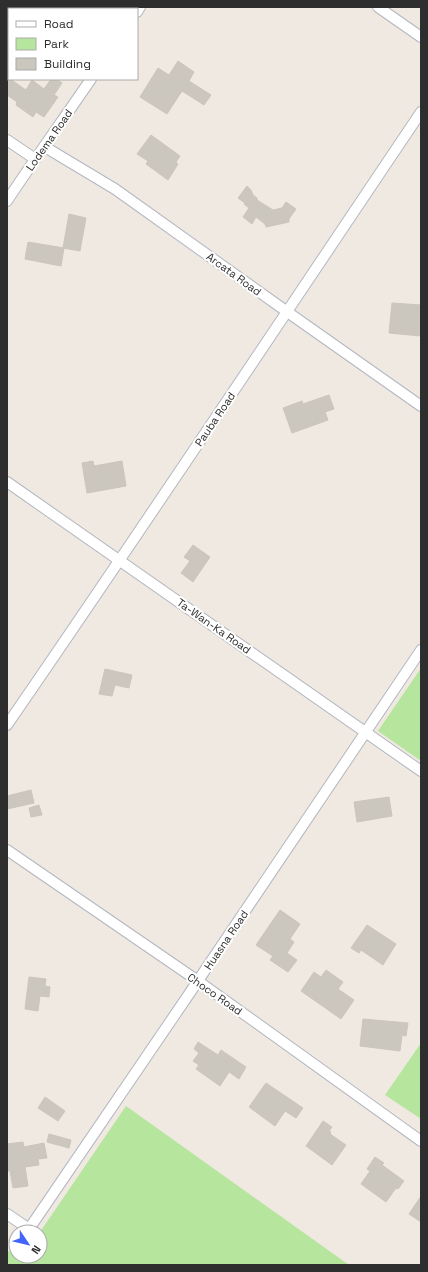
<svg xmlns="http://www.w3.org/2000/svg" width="428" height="1272" font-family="'Space Grotesk',sans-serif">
	<rect width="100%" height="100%" fill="#efe9e1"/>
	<!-- green -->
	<path fill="#b6e59e" d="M421,668v93l-43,-30z
		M421,1043v76l-36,-24z
		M126,1106l223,159h-342v-13l9,-4v8h24v-24z"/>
	<!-- building -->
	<path fill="#cbc7bf" stroke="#cbc5ba" d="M178,61l16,11 -5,9 22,14 -7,10 -22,-14 -15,23 -27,-17 18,-29 11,7z
		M7,77l19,13 6,-10 12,9 7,-10h5l6,4 -8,12 4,2 -14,20 -8,-5 -3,5 -17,-12 1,-3 -10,-7z
		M151,135l29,21 -4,6 2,2 -10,16 -22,-16 2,-3 -11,-7z
		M247,186l4,4 2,5 4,3v2l16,10 9,-2 4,-6 10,7 -7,10v3l-23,5 -1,-3 -9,-7 -4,7 -9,-7 6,-9 -5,-4 1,-1 -7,-5z
		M69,214l17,4 -6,33 -17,-3z
		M28,242l36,6 -3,18 -36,-7z
		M392,303l29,2v31l-32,-3z
		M329,395l5,14 -9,3 3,8 -36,13 -9,-25 19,-7 1,3z
		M93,461l1,5 28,-5 4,25 -39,7 -5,-30z
		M193,545l17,12 -17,25 -12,-9 9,-12 -6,-4z
		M105,669l27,6 -3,13 -14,-3 -3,11 -13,-2z
		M31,790l3,13 -27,6v-13z
		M389,797l3,19 -35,6 -3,-20z
		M39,805l3,10 -11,2 -2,-9z
		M280,910l20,14 -10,15 4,3 -7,11 10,7 -9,12 -18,-12 3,-4 -17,-11z
		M367,925l29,19 -13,21 -22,-15 -2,3 -8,-5z
		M326,970l17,12 -5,7 16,11 -13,19 -40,-28 13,-19 7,5z
		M29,977l17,2 -1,7 5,1 -1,10 -9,-1 -2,15 -13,-2z
		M363,1019l45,4 -2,13 -4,-1 -2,16 -40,-5z
		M198,1042l20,13 3,-5 25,17 -7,12 -10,-7 -9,14 -24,-17 3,-4 -6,-4 6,-8 -5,-4z
		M266,1083l37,25 -7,10 -11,-7 -10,15 -26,-19z
		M45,1097l20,14 -7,10 -20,-13z
		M323,1121l9,6 -3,4 2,1 -1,2 16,11 -14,20 -26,-19z
		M49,1134l22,6 -2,8 -22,-6z
		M23,1142l1,5 20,-4 3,15 -9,1 1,6 -14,2 3,19 -15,2 -3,-17h-3v-27z
		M375,1157l9,6 -2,2 22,16 -6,8 -2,-1 -10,14 -25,-18 9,-13 -3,-2z
		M421,1196v26l-12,-8z"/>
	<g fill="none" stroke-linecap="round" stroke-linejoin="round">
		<!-- minor casing -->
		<g stroke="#b4b7c1" stroke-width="12">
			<path id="minor" d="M378,7l43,30
				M137,12l3,-5
				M7,140l28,19
				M45,147l70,42 171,122 135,95
				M7,201c27,-41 56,-81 84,-122
				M7,482l414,289
				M7,725c140,-203 276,-408 414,-613
				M7,850l191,131 223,160
				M7,1214l22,15 158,-232 234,-347"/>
		</g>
		<!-- minor -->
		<use href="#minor" stroke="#fff" stroke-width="10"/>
	</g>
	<g text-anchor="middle" stroke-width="4" stroke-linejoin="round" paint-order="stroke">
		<!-- street labels -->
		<g font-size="11" fill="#2e2e2e" stroke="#fff">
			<text transform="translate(49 140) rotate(-55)" y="4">Lodema Road</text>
			<text transform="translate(234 274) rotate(36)" y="4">Arcata Road</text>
			<text transform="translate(215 419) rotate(-56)" y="4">Pauba Road</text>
			<text transform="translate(214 626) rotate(35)" y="4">Ta-Wan-Ka Road</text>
			<text transform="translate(226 940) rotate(-56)" y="4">Huasna Road</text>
			<text transform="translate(215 994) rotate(35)" y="4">Choco Road</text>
		</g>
	</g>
	<!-- border -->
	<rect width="428" height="1272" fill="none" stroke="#2e2e2e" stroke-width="16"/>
	<!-- legend -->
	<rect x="8" y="8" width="130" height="72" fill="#ffffff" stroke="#ababab"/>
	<rect x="16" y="21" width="20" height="6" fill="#ffffff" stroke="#ababab"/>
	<text x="44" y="28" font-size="12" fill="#2e2e2e">Road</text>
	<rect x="16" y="38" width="20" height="12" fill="#b6e59e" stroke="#ababab"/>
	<text x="44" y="48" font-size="12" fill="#2e2e2e">Park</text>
	<rect x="16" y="58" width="20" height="12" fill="#cbc7bf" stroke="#ababab"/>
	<text x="44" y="68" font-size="12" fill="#2e2e2e">Building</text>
	<!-- north arrow -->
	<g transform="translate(28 1244) rotate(125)"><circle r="19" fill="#ffffff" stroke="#ababab"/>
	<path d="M0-3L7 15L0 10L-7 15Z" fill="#4264fb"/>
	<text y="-6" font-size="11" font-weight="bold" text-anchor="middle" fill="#2e2e2e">N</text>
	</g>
</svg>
